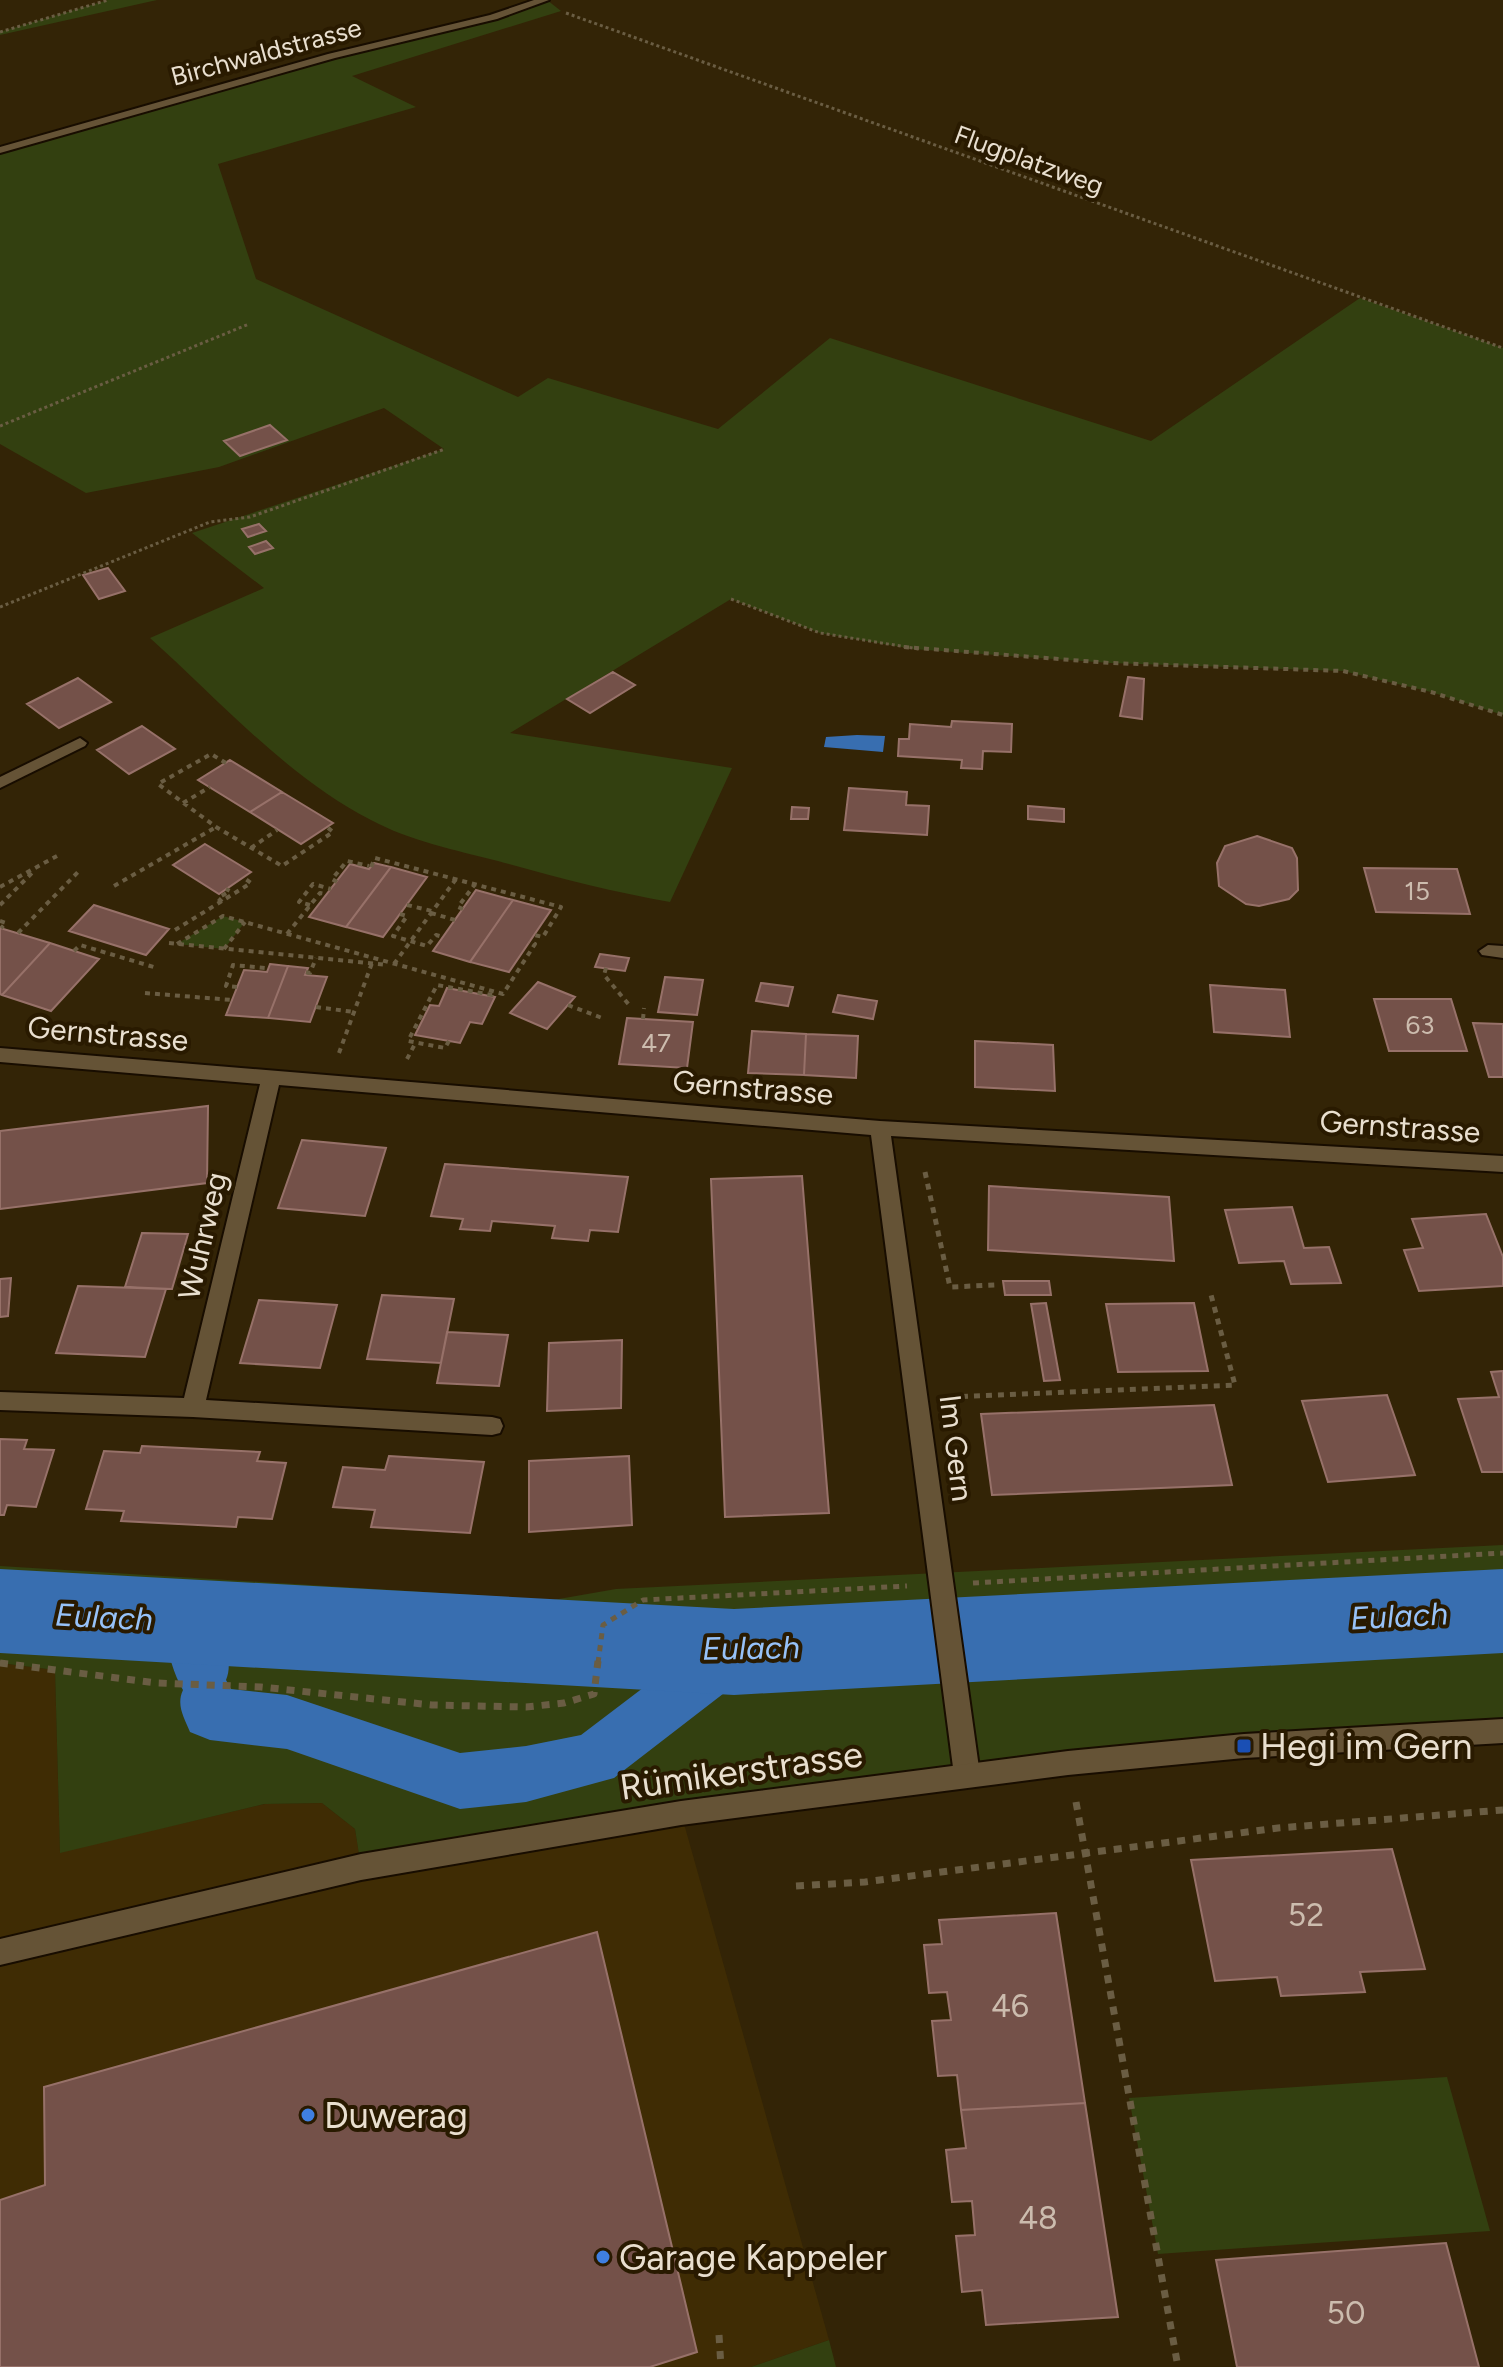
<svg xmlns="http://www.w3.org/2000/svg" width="1503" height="2367" font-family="Figtree,sans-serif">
	<rect width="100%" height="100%" fill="#332406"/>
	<!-- built -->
	<path fill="#3f2c04" d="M0,1663l55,7 5,182 205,-48 57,-1 33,26 6,37 320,-53 148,527 -78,27h-751z"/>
	<!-- green -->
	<path fill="#334010" d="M108,0h49l-157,35v-3z
		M547,0l14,11 -209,65 64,31 -198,57 38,115 262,118 30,-19 170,51 112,-91 321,103 209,-143 143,50v367l-72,-23 -88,-21 -233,-8 -197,-14 -93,-16 -89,-34 -221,134 222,35 -62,134c-58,-10 -115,-25 -172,-41 -43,-11 -88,-20 -127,-41 -84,-43 -152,-120 -221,-182l114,-50 -72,-55 252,-84 -60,-41 -165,59 -133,26 -86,-49v-294z
		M223,916l22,6 -21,27 -47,-5z
		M1503,1545v186l-260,15 -882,121 -6,-38 -33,-26 -58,1 -204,49 -5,-183 -55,-7v-97l553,34 63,-11z
		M1447,2077l43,154 -332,23 -29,-156z
		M829,2340l7,27h-85z"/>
	<!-- water -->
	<path fill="#386eb0" d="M857,735l28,1 -2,16 -59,-5 2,-10z"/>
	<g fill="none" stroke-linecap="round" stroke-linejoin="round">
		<!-- canal -->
		<path fill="#386eb0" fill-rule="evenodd" d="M192,1599l19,7c9,20 24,54 15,74l5,9 56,6 173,58 66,-7 55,-11 133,-101 20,-7 20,7 8,18 -8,18 -140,108 -88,24 -66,7 -173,-60 -77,-9 -20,-8c-6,-15 -14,-27 -7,-42 -14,-25 -22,-58 -10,-84z"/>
		<!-- river -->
		<path fill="#386eb0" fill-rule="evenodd" d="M0,1569l734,40 769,-40v84l-769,42 -734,-42z"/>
	</g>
	<!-- building -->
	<path fill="#745149" stroke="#977169" stroke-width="2" d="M270,425l17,15 -47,16 -16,-15z
		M259,524l7,7 -18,6 -6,-8z
		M266,541l7,7 -18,6 -6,-7z
		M108,568l17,23 -26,8 -16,-24z
		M613,672l22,13 -45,28 -23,-14z
		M1128,677l16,2 -2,40 -22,-3z
		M78,678l33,24 -52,26 -32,-24z
		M952,721l60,3 -1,28 -28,-1 -1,18 -21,-1 1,-8 -64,-4 1,-17h10l1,-15 41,3z
		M142,726l33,23 -46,25 -32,-24z
		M230,760l52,32 -32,20 -52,-32z
		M849,788l58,4 -1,13 23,1 -2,29 -83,-5z
		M282,792l51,31 -32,21 -51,-32z
		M1028,806l36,3v13l-36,-3z
		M792,807l17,1 -1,11h-17z
		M1257,836l35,12 5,10 1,32 -9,9 -30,7 -13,-2 -27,-18 -2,-23 8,-17z
		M205,844l46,28 -32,22 -46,-29z
		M374,863l17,4 -45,60 -37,-10 41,-53 19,5z
		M391,867l36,10 -44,60 -37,-10z
		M1364,868l93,1 13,45 -94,-2z
		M476,890l37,10 -43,62 -37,-11z
		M513,900l38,10 -42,62 -39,-10z
		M94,905l75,24 -23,26 -77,-24z
		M0,928l50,15 -48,52 -2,-1z
		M50,943l49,16 -48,52 -49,-16z
		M600,954l29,4 -4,13 -30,-4z
		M270,964l18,2 -20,52 -42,-3 18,-45 23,2z
		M288,966l20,2 -3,7 22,2 -17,45 -42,-4z
		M665,977l38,3 -6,35 -39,-3z
		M538,982l37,15 -28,32 -37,-16z
		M761,983l32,4 -5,19 -32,-5z
		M1210,985l75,5 5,47 -76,-5z
		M447,988l48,9 -13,27 -12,-2 -10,21 -45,-8 15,-30 9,1z
		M838,995l39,6 -4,18 -40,-7z
		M1374,999h77l16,52h-78z
		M627,1018l66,4 -6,46 -68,-4z
		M1473,1023l30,1v53h-14z
		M752,1031l54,3 -2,41 -56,-2z
		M806,1034l52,2 -2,42 -52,-3z
		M975,1041l78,4 2,46 -80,-4z
		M208,1106l-1,77 -207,26v-78z
		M302,1140l84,8 -21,68 -87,-8z
		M445,1164l183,13 -10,55 -28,-2 -2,11 -36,-3 3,-12 -63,-5 -2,10 -30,-2 3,-10 -32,-3z
		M802,1176l27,337 -104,4 -14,-338z
		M989,1186l180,11 5,64 -186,-11z
		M1292,1207l12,41 25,-1 12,36 -50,1 -7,-23 -45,2 -14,-53z
		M1486,1214l17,43v29l-84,5 -15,-41 19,-2 -11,-29z
		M142,1233l46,1 -16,55 -47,-2z
		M11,1278l-3,38 -8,1v-38z
		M1003,1281h46l2,14h-46z
		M78,1286l88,3 -21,68 -89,-4z
		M382,1295l72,4 -13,64 -74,-4z
		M259,1300l78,5 -17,63 -80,-5z
		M1046,1303l14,77 -16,1 -13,-77z
		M1194,1303l14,68 -90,1 -12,-68z
		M447,1332l61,3 -9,51 -62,-3z
		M622,1340l-1,68 -74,3 2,-68z
		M1503,1371v101h-21l-24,-73 41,-2 -8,-25z
		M1387,1395l28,80 -87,7 -26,-81z
		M1214,1405l18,80 -240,10 -11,-81z
		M0,1439l27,1 -3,9 30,1 -18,57 -29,-2 -3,10h-4z
		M142,1446l118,6 -3,9 29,2 -14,56 -34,-2 -2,10 -115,-6 3,-10 -38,-2 18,-58 36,2z
		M389,1456l95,6 -14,71 -99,-6 4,-17 -42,-3 10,-40 42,3z
		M629,1456l3,69 -103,7v-71z
		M1392,1849l33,120 -65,3 5,20 -84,4 -4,-19 -62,4 -24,-121z
		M1056,1913l29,190 -124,7 -4,-35 -19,1 -6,-55 19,-1 -4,-28 -18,1 -5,-48 18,-1 -3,-24z
		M597,1932l100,420 -47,15h-650v-167l45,-15 -1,-98z
		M1085,2103l33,214 -132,8 -4,-35 -20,2 -6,-56 19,-1 -3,-34 -20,1 -6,-52 20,-2 -5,-38z
		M1446,2243l33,124h-242l-21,-107z"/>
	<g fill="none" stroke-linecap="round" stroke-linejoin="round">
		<!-- lane casing -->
		<g stroke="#180d00" stroke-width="4">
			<path id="lane" d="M80,738l7,5 -2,3 -85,42v-11z"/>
		</g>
		<!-- street casing -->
		<g stroke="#180d00" stroke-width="4">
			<path id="street" d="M534,0h15l-52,19 -162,39 -335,95v-6l328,-93 162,-39z
				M1488,945l15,1v12l-21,-3 -3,-4z
				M0,1048l880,73 623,35v16l-612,-36 89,639 -4,9 -9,3 -9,-3 -4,-9 -83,-640 -592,-50 -73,315 286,17 8,2 3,7 -3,7 -8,2 -299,-18 -193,-7v-18l184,6 76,-314 -260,-22z"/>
		</g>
		<!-- secondary casing -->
		<g stroke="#180d00" stroke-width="4">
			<path id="secondary" d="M1503,1719v24l-259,15 -176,17 -387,50 -320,55 -361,85v-26l361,-85 320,-53 387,-50 176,-17z"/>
		</g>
		<!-- path-far3 -->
		<path stroke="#6a5d43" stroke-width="3" stroke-dasharray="3 3" stroke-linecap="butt" d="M566,13l937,335
			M0,32l108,-32
			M0,426l249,-102
			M731,599l89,34 99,16
			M0,607l210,-85 40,-5 195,-68"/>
		<!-- path-far2 -->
		<path stroke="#6a5d43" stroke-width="4" stroke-dasharray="5 5" stroke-linecap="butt" d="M904,647l206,16 233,8 88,21 72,23
			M226,763l-15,-9 -53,30 58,43 66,39 51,-34 -6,-5
			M183,803l27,-16
			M251,848l26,-18
			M371,867l4,-9 186,49 -18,30 -9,-2
			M337,882l-5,-3 15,-18 22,5
			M114,886l102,-59
			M0,887l57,-31
			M222,902l-4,-4 12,-7 -4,-2
			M0,905l33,-33
			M310,905l-11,-3 14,-18 18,5
			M407,905l25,6
			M463,909l-5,-2 17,-23
			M431,913l24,7
			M400,914l7,2 -14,20 34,10 9,-11 7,2
			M0,921l6,2 -5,5
			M175,930l76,-47 -7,-5
			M18,933l63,-64
			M287,934l33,-41 6,1
			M169,943l218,22
			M177,944l46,-28 280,78 32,-50 -6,-2
			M224,949l21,-27
			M74,951l6,-6 77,23
			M394,964l62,-85
			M606,968l-2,7 26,31
			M306,972l4,1 6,-15
			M237,987l-11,-1 7,-21 32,3
			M145,993l87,7
			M568,1005l34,13
			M316,1007l38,5
			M643,1019l1,-11
			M449,1041l-4,7 -37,-7 29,-56 55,10 2,-4
			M339,1053l33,-90
			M407,1059l9,-17"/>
		<!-- path-far1 -->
		<path stroke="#6a5d43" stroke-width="5" stroke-dasharray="6 6" stroke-linecap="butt" d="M925,1172l25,115 46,-2
			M950,1397l285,-12 -25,-94
			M973,1583l530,-30
			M0,1663h4
			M598,1663l5,-38 40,-25 264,-14"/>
		<!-- path -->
		<path stroke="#6a5d43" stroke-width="7" stroke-dasharray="8 8" stroke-linecap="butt" d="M0,1663l157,20 104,4 171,18 94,2 38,-4 30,-9 4,-33
			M1076,1802l102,565
			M796,1886l69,-4 413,-54 225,-18
			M719,2335l2,32"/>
		<!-- lane -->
		<use href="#lane" fill="#655336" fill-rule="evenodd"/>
		<!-- street -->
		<use href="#street" fill="#655336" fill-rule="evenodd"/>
		<!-- secondary -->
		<use href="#secondary" fill="#655336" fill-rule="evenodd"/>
	</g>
	<!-- markers -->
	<rect fill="#1a4fb4" stroke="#291a00" stroke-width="3" x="1236" y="1738" width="16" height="16" rx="4"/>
	<g fill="#3f7fe0" stroke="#291a00" stroke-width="3">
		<circle cx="308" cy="2115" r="8"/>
		<circle cx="603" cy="2257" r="8"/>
	</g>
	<g text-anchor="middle" stroke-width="8" stroke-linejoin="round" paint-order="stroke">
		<!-- far-street labels -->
		<g font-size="26" fill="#e9dfcf" stroke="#291a00">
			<text transform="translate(266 52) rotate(-15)" y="9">Birchwaldstrasse</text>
			<text transform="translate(1029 160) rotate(20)" y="9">Flugplatzweg</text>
		</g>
		<!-- number labels -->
		<g font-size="26" fill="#ccbcae">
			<text x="1417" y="900">15</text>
			<text x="1420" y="1034">63</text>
			<text x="656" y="1052">47</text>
		</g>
		<!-- street labels -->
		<g font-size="30" fill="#e9dfcf" stroke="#291a00">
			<text transform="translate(108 1034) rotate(5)" y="10">Gernstrasse</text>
			<text transform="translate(753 1088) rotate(5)" y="10">Gernstrasse</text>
			<text transform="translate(1400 1127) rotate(4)" y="10">Gernstrasse</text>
			<text transform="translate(203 1236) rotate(-77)" y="10">Wuhrweg</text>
			<text transform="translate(956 1448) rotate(83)" y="10">Im Gern</text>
		</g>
		<!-- water labels -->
		<g font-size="32" font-style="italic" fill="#97c2f8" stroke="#291a00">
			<text transform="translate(1399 1616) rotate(-3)" y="11">Eulach</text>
			<text transform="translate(104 1617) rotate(3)" y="11">Eulach</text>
			<text transform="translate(751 1648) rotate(-1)" y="11">Eulach</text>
		</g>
		<!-- near-number labels -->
		<g font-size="32" fill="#ccbcae">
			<text x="1306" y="1926">52</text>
			<text x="1010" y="2017">46</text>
			<text x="1038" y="2229">48</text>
			<text x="1346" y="2324">50</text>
		</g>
		<!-- near-poi labels -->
		<g font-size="36" fill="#e9dfcf" stroke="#291a00" text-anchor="start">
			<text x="1260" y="1759">Hegi im Gern</text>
			<text x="324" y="2128">Duwerag</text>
			<text x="619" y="2270">Garage Kappeler</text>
		</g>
		<!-- near-street labels -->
		<g font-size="36" fill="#e9dfcf" stroke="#291a00">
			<text transform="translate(741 1770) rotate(-8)" y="13">Rümikerstrasse</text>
		</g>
	</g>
</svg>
